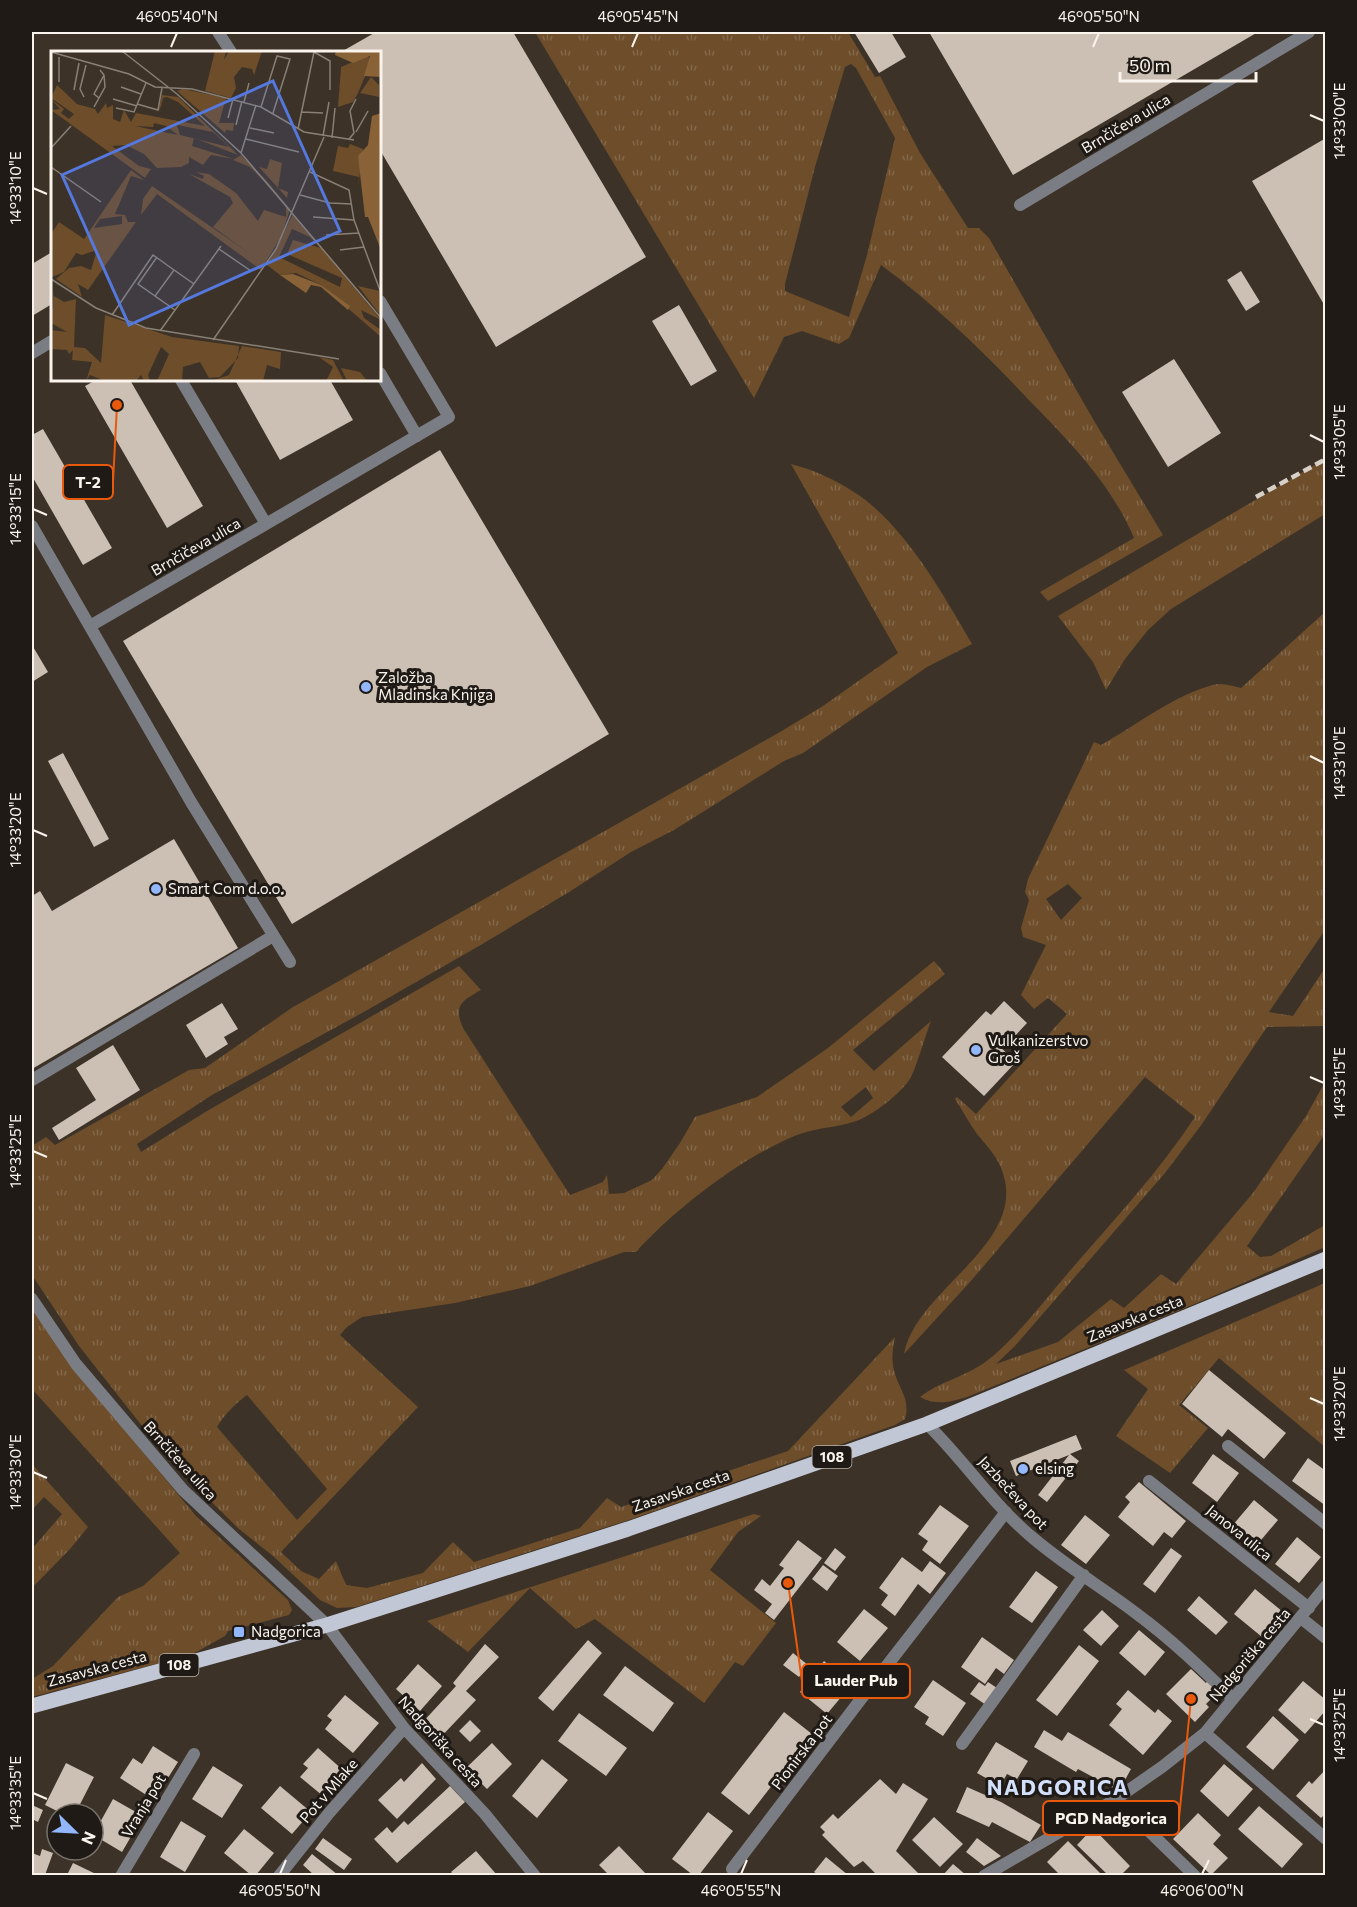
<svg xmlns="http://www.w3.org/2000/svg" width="1357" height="1907" font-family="Commissioner,sans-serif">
	<defs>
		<pattern id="grass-tufts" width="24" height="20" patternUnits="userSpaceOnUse" patternTransform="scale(1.5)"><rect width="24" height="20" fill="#6d4d2a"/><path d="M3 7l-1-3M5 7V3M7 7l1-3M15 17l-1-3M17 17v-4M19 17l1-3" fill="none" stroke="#836749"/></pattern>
	</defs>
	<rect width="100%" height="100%" fill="#3c3227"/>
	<!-- grass -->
	<path fill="url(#grass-tufts)" fill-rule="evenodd" d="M535,32h313l27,45 5,-1 40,77 48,75h11l10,10 104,181 70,116 -115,66 -8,-9 94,-54c-23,-55 -67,-99 -108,-141 -45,-48 -92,-93 -145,-132l-32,73 -10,6 -37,-13 -18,6 -30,61zM851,64l5,4 39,70 -28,117 -18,62 -64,-26v-7l30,-117 30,-100z
		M1325,459v55l-154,95 -23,21 -23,29 -19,31 -13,-28 -35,-46z
		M791,464c23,6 43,15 63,28 50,32 89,102 118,152l-45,23 -124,86 -19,8 -110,69 -43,22 -62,40 -90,54 -117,67 -150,82 -75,49 4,8 66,-41 252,-145 22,24c-19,11 -28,15 -18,38l107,167 33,-13 4,-7 2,19 15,-1 28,-13 10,-11 18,-26 15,-26 62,-20 71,-49 106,-87 11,13 -92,76 21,21 57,-50c-7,18 -12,39 -20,56 -8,15 -37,37 -52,43 -20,8 -42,7 -62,15 -55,22 -122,74 -161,117h-12l-94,34 -75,17 -93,14 -15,10 -7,8 78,72 -137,145 20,19 18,8 17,-18 10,24 21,3 56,-15 30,-31 21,20 106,-34 27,-30 14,9 167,-56 107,-114c-2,11 -4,21 -1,33 4,19 17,28 11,49l-10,6 -263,94 -276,88 -19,1 -17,-8 -47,-44 -34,-27 -70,-69 -90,-114 -47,-71v-129l14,-9 9,8 134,-75 16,-2 88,-61 487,-275 43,-26 75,-53zM866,1087l7,11 -22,19 -10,-10zM247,1395l80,94 -30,31 -80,-93c7,-12 19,-24 30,-32z
		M1325,612v318l-56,82 24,4 32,-48v8l-3,4 3,3v43l-58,1 -65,97 -37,49 -150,173 -19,18 62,-22 53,-43 13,9 37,-34 15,10 77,-91 53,-77 19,-34v52l-78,112 13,11 11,-1 54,-31v22l-123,54 -235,96c-18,5 -30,9 -47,0 19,-15 44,-20 64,-34 31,-23 59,-61 84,-90 44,-51 90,-100 127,-156l-50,-40 -175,205 -66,72c12,-66 128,-111 97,-186 -5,-13 -15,-23 -24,-34 -8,-11 -14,-23 -22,-35l2,-2 19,17 91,-100 -19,-16 -14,11 -13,-14 25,-50 -23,-8 -2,-9 8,-28 -4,-8 3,-13 66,-137 7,3c34,-19 75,-51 112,-60 10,-3 19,1 28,3zM1068,884l14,14 -21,22 -15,-21z
		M1325,1283v164l-106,-89 -40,47 29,23 -38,45 -54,-37 32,-47 -24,-19z
		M32,1307l86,115 78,94 92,84 4,10 -3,5 -61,16 -3,5 -32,18 -161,43v-18l21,-13 65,-69 25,-11 37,-33 -148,-164z
		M32,1464l56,63 -18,22 -38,39v-39l30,-35 -18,-17 -12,13z
		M754,1514l7,2 -23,16 -28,38 66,53 -33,43 -8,-4 -31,41 -109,-84 -19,10 -46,-41 -62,64 -41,-31z"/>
	<!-- building -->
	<path fill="#ccbfb3" d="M376,32h137l133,225 -150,90 -116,-197v-98h-39z
		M854,32h37l15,25 -27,16z
		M929,32h329l-245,143z
		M1326,138v170l-74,-127z
		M52,252v52l-20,12v-52z
		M1241,271l19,31 -14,9 -19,-31z
		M679,305l38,66 -26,15 -39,-65z
		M1174,359l47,74 -53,34 -46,-75z
		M96,380h34l73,126 -36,22 -82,-142z
		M235,380h95l23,40 -73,40z
		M43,429l69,119 -29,17 -51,-89v-41z
		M440,450l169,284 -317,190 -169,-283z
		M32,645l16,27 -16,10z
		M63,753l46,86 -15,8 -46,-86z
		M174,839l64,109 -206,121v-173l8,-5 12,20z
		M1004,1001l23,22 -13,14 -6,-7 -12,13 20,19 -32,34 -42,-39 44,-46 5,4z
		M222,1003l16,26 -14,8 4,7 -22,14 -20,-33z
		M113,1045l27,45 -81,50 -7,-12 44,-28 -20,-32z
		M1209,1370l77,63 -22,26 -36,-30 -6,8 -40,-33z
		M1076,1435l6,14 -12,5 9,7 -32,41 -9,-7 31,-40 -53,21 -6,-15z
		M1213,1454l26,19 -22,29 -25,-19z
		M1308,1458l18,13v35l-34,-25z
		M1139,1482l47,39 -14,17 -8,-6 -11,14 -35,-29 12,-15 -5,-5z
		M1254,1500l24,20 -22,26 -24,-20z
		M940,1505l29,21 -29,38 -18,-14 6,-9 -10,-7z
		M1085,1515l25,20 -24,29 -25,-19z
		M1297,1537l24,20 -22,26 -24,-19z
		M798,1540l24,18 -48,62 -9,-7 7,-9 -18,-14 8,-11 8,7 14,-18 -5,-3z
		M835,1548l11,9 -11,14 -11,-8z
		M1171,1548l11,8 -27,37 -12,-9z
		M902,1557l20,15 8,-11 16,12 -16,21 -12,-10 -23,32 -14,-11 7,-10 -9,-7z
		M823,1565l15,11 -11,15 -15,-12z
		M1036,1571l22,16 -26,36 -23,-16z
		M1255,1589l28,23 -21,25 -28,-23z
		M1199,1596l29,26 -12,13 -29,-25z
		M864,1609l24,19 -28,33 -23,-19z
		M1102,1610l17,16 -18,20 -18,-16z
		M1139,1630l26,22 -20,24 -26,-23z
		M982,1637l32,23 -10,14 -8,-6 -11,16 -24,-17z
		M588,1640l14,13 -49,58 -15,-13z
		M485,1644l14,13 -33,34 10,9 -38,40 -17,-16 35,-38 -3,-3z
		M1079,1645l20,16 -42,55 -21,-16z
		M793,1653l15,12 -9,12 -16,-12z
		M824,1661l28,23 -25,30 -27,-22z
		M418,1664l24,22 -22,25 -24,-22z
		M625,1666l49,37 -21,29 -50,-37z
		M1191,1669l15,14 3,-4 11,11 -14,14 3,3 -14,15 -29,-28z
		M933,1680l33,23 -23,33 -18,-12 4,-7 -15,-10z
		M1303,1681l23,19v10l-21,24 -27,-24z
		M979,1682l6,4 3,-4 9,6 -11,17 -16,-11z
		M1128,1690l27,23 3,-4 14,12 -29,34 -34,-30 13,-16 -6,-5z
		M345,1695l34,28 -26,30 -28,-24 7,-9 -5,-4z
		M784,1712l28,22 -63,81 -28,-22z
		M579,1713l48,35 -21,28 -48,-35z
		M1273,1716l26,24 -26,30 -27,-23z
		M470,1720l11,11 -11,11 -11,-11z
		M1044,1730l18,11 6,-9 63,37 -12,22 -41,-22 -2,3 -42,-25z
		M996,1742l32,19 -11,18 -10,-5 -7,12 -23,-13z
		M492,1743l20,21 -25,25 -21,-21z
		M153,1746l25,16 -24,38 -34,-22 13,-20 9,6z
		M318,1748l26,23 -21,25 -23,-19 8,-9 -5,-4z
		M542,1759l26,21 -31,38 -25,-22z
		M66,1763l28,14 -19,37h-12l-18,-9z
		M422,1763l14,16 -39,40 -19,-19 23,-22 3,4z
		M1224,1764l29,25 -25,28 -28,-26z
		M213,1766l30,19 -21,33 -30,-19z
		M1326,1769v44l-5,5 -25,-22 13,-15 3,3z
		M880,1779l16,15 7,-11 25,16 -32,52 24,24h-43l-14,-14 -9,6 -32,-32 3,-3 -5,-5 13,-13 5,5z
		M280,1786l31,26 -19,22 -31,-26z
		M450,1786l15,16 -68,61 -23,-24 13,-12 5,6 12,-12 4,4z
		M967,1787l34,15 40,23 -11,17 -38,-20 -3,5 -33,-15z
		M113,1799l30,17 -21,36 -27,-16 5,-9 -2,-1z
		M32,1805l11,5 -5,12 -6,-3z
		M1259,1806l44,38 -21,24 -44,-39z
		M708,1812l25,19 -34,44h-6l-21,-16z
		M1198,1813l23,22 -8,9 15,14 -17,17 -38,-36z
		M934,1817l29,27 -23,23 -28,-27z
		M181,1821l25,15 -21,36 -25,-15z
		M1093,1828l37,38 -9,9h-13l-31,-30z
		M244,1829l30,24 -18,22h-5l-27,-22z
		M323,1838l29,21 -8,11 -29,-21z
		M977,1838l24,18 -17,10 -18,-14z
		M1068,1841l34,34h-42l-13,-13z
		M619,1846l28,29h-38l-10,-10z
		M42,1849l11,4 -8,22h-13v-22l8,3z
		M476,1851l21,24h-43l-3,-3z
		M312,1854l26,21h-24l-11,-10z
		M826,1857l22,18h-29l-5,-3z
		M73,1863l25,12h-31z
		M953,1864l13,11h-23z"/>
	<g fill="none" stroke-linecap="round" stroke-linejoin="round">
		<!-- minor -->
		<path stroke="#7a7e84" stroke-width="12" d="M218,32l13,20
			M1020,205l289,-173
			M32,353l20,-12
			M380,373l37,63
			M266,524l183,-107 -69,-116
			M32,526l159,276 99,160
			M90,626l176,-102 -85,-144
			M32,1080l241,-144
			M32,1299l44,65 107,126 144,135 77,103 81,86 50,62
			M927,1424c37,36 66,81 106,114 33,28 70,50 104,76 34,25 65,55 96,85
			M1228,1446l98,78
			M1149,1481l160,127
			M1301,1618l25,20
			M1205,1733l121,106
			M962,1744l122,-169
			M1116,1799l79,77
			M732,1869l129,-170 145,-187
			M121,1876l73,-122
			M279,1876l50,-63 75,-85
			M984,1876l132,-77 46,-32 43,-34 121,-147"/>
		<!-- primary -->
		<path stroke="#c1c7d4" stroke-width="15" d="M32,1706l295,-81 301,-96 299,-105 399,-165"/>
		<!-- rail -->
		<path stroke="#d7d0c8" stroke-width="4.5" stroke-dasharray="9 4.5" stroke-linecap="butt" d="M1256,497l70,-38"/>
	</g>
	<!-- ticks -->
	<path fill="none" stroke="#faf4ed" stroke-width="2" d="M171,47l6,-14M632,47l6,-14M1093,47l6,-14M1310,115l14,6M33,188l14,6M1310,435l14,7M33,509l14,6M1310,756l14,7M33,830l14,6M1310,1077l14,6M33,1151l14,6M1310,1398l14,6M33,1472l14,6M1310,1719l14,6M33,1793l14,6M280,1874l6,-14M741,1874l6,-14M1202,1874l7,-14"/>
	<!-- markers -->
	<g fill="#93b7fd" stroke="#1f1a16" stroke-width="2">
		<circle cx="366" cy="687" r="6"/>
		<circle cx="156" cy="889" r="6"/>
		<circle cx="976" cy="1050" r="6"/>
		<circle cx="1023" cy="1469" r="6"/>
		<rect x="233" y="1626" width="12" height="12" rx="3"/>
	</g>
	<g text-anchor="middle" stroke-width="6" stroke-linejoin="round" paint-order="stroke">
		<!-- shield labels -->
		<g fill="#1f1a16" stroke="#b8b3ac" stroke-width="1.5">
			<rect x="812.5" y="1446" width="39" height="22" rx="4.5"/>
			<rect x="159.5" y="1654" width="39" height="22" rx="4.5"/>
		</g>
		<g font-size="14" font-weight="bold" fill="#faf4ed">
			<text x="832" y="1462">108</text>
			<text x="179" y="1670">108</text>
		</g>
		<!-- street labels -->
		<g font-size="15" fill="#faf4ed" stroke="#1f1a16">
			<text transform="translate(1126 124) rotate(-31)" y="5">Brnčičeva ulica</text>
			<text transform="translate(196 547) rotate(-30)" y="5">Brnčičeva ulica</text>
			<text transform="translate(1135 1319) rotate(-22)" y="5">Zasavska cesta</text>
			<text transform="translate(180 1461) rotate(48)" y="5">Brnčičeva ulica</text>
			<text transform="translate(681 1491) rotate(-19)" y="5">Zasavska cesta</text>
			<text transform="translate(1013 1493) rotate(47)" y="5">Jazbečeva pot</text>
			<text transform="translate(1239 1533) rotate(39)" y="5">Janova ulica</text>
			<text transform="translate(1250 1655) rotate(-50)" y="5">Nadgoriška cesta</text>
			<text transform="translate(97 1669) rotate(-15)" y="5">Zasavska cesta</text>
			<text transform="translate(440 1742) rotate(48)" y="5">Nadgoriška cesta</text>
			<text transform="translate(802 1752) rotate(-53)" y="5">Pionirska pot</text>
			<text transform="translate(329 1791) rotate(-49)" y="5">Pot v Mlake</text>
			<text transform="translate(144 1806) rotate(-59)" y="5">Vranja pot</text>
		</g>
		<!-- poi labels -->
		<g font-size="15" fill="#faf4ed" stroke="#1f1a16" text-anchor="start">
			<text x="378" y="683">Založba<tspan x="378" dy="17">Mladinska Knjiga</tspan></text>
			<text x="168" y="894">Smart Com d.o.o.</text>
			<text x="988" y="1046">Vulkanizerstvo<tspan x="988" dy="17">Groš</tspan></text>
			<text x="1035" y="1474">elsing</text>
			<text x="251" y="1637">Nadgorica</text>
		</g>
		<!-- district labels -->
		<g font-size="21" font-weight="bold" letter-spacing="1.5" fill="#d2e0fb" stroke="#1f1a16">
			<text x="1058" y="1795">NADGORICA</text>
		</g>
	</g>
	<!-- overview -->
	<g transform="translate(51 51)">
		<rect width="330" height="330" fill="#3c3227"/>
		<path d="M164,0h11l-2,9 5,-9h33l-8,24 -2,-6 -10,-2 -8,10 2,11 -5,10 -26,-7zM316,5l5,4 -14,33 -5,9 -15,5 3,-40zM6,34l20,19 18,5 3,5 8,-11 1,5 6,-3v14l7,3 4,-12 7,12 5,-9 69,13 -27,-24 -11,-5 -4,1 -2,8 -3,7 4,-18 16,2 60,58 -44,-17 -2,8 42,13 -23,-4 -8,10 -14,-8v6l-8,4 -24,1 -13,-14 -18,-9 -14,1 -12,-9 39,29 12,3 -6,9 -94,-68 9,-1 -9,-10 13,10 -3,4 8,6 5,-5 -23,-16zM103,72l12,3 12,9 -43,-9 18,1zM126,74l36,7 16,15 -49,-12zM132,38l43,9 -7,25h15l-1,8 -7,-1 -1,3 -48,-42zM299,93l13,5 -5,39 1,-11 -26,-6 5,-25 10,2zM190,104l25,25 24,29 -8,26 -21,35 -104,-76 -16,21 2,-16 9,-13 97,67 -36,-26 20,-24 -3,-6 -41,-23 14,5 1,-3 -8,-4 13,2 27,19 22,28 6,-11 22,7v-11l-17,-20 -19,-19 -17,-7zM219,108l12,4 -4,25 10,4 -1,6 -28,-31 8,2zM80,119l13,10 -13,-4 -16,38 10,1 3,7h8l-48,68 -10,-6 4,13 -26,-18 13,-11 12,-2 10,4 6,-20 -15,5 -6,-2 -12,19 -12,5 -1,-43 8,-12 25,17zM71,165v8l-28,4 6,-9zM242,163l88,106 -20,-10 3,8 17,12v7l-60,-52 -25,-12 -16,2 -13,-10zM241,178l18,8 11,11 -28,-8 -6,14 55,24 -2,9 -61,-30zM307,235l22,5 1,25zM3,239v6l10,6 12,-3 -2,48 11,1 16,15 4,-48 67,22 67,9 -1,12 -18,19 -11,1 -9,-16 -17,5 -1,14h-25l12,-27 -8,-7 -13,28 2,6h-6l-3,-6 -5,6h-31l-15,-6 -4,6 6,-19 -20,-2 1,-10 -4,4 -2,-4 -16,-1v-19l16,2 -16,-9zM191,295l39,6 -1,17 -13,-4 -4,16h-52l18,-6zM268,306l14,3 11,21h-18l7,-14zM290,317l19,4 7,9h-20z" fill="#6d4d2a" fill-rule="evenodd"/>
		<path d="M285,0h45v26l-17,-1 6,-20 -17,7 -18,-8zM330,62v137l-13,-33h-3l-7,-61 10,-11 4,-29zM242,223l28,11 29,21 -2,4 -27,-23 -10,-2 -5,8 -26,-18z" fill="#8a6237"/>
		<path d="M320,26l8,8v12l-19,-4z" fill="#6d4d2a"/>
		<path fill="none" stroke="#888076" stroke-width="1.5" d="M71,0l55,43 64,59 140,165M0,1l78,22 26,13 37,2 69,18 43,25 50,8M8,31v-25M70,36l20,7M23,39l5,-27M33,46l-4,-8 6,-24M48,47l-5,-4 10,-19 -4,-5M62,48l24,7M193,51l5,-19M86,53l21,6 4,-22M43,56l11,-20 -1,-12M210,56l16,-51 13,3 -17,54M65,57l18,4 12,-29M251,61l21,1M177,67l5,-19M185,74l6,-24M199,77l24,5M247,78l16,-77 16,9v29M305,81l12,-21M272,85l6,-34M281,87l3,-30M195,88l53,13M298,88l5,-6 -4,-22 6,-12M0,97l20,-22M190,102l15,-48M0,116l50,35M259,121l39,18 5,30 27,73M249,144l30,8 22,1M262,166l41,3M275,184l33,-2M168,198l32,22M289,199l24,-3M0,228l45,29 50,20 193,31M104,245l-17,-12 19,-27M124,259l-20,-14 19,-26 20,14M61,264l41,-60 21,15M109,280l61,-85M162,289l63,-91 48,-112"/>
		<path fill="#5478dd" fill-opacity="0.15" stroke="#5478dd" stroke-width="3" d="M222,30l67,150 -211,94 -67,-150z"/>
		<rect width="330" height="330" fill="none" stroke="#faf4ed" stroke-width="3"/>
	</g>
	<!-- callouts -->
	<path fill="none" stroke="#e8590c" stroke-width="2" d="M117 405L113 482M788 1583L802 1681M1191 1699L1179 1818"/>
	<g fill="#e8590c" stroke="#1f1a16" stroke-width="2">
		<circle cx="117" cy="405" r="6"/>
		<circle cx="788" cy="1583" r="6"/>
		<circle cx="1191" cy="1699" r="6"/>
	</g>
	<g fill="#1f1a16" stroke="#e8590c" stroke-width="2">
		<rect x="63" y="465" width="50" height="34" rx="6"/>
		<rect x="802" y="1664" width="108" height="34" rx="6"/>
		<rect x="1043" y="1801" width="136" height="34" rx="6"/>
	</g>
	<g font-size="16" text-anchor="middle" font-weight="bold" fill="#faf4ed">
		<text x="88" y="488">T-2</text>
		<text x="856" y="1686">Lauder Pub</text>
		<text x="1111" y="1824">PGD Nadgorica</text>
	</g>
	<!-- border -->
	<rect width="1357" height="1907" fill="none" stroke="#1f1a16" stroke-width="66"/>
	<!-- north arrow -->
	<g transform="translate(75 1832) rotate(114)"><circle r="28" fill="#1f1a16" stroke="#77716c" stroke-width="1.5"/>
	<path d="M0-4.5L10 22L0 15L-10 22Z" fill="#93b7fd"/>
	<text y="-9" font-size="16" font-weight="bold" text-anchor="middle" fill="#faf4ed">N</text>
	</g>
	<!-- scale -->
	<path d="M1120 72v9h136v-9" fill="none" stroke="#faf4ed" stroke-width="3"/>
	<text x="1129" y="72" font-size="18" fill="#faf4ed" stroke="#1f1a16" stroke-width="4.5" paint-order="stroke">50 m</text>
	<rect x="33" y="33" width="1291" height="1841" fill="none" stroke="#faf4ed" stroke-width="2"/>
	<g font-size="15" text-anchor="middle" fill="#faf4ed">
		<text x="177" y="22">46°05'40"N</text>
		<text x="638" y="22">46°05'45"N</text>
		<text x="1099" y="22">46°05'50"N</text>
		<text transform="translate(1340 121) rotate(-90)" y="5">14°33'00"E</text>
		<text transform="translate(16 188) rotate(-90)" y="5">14°33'10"E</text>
		<text transform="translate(1340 442) rotate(-90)" y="5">14°33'05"E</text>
		<text transform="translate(16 509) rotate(-90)" y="5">14°33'15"E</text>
		<text transform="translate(1340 763) rotate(-90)" y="5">14°33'10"E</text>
		<text transform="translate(16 830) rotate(-90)" y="5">14°33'20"E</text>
		<text transform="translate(1340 1083) rotate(-90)" y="5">14°33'15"E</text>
		<text transform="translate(16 1151) rotate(-90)" y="5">14°33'25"E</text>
		<text transform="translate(1340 1404) rotate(-90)" y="5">14°33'20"E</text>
		<text transform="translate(16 1472) rotate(-90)" y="5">14°33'30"E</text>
		<text transform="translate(1340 1725) rotate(-90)" y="5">14°33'25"E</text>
		<text transform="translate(16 1793) rotate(-90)" y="5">14°33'35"E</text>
		<text x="280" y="1896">46°05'50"N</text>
		<text x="741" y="1896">46°05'55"N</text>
		<text x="1202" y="1896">46°06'00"N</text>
	</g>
</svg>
